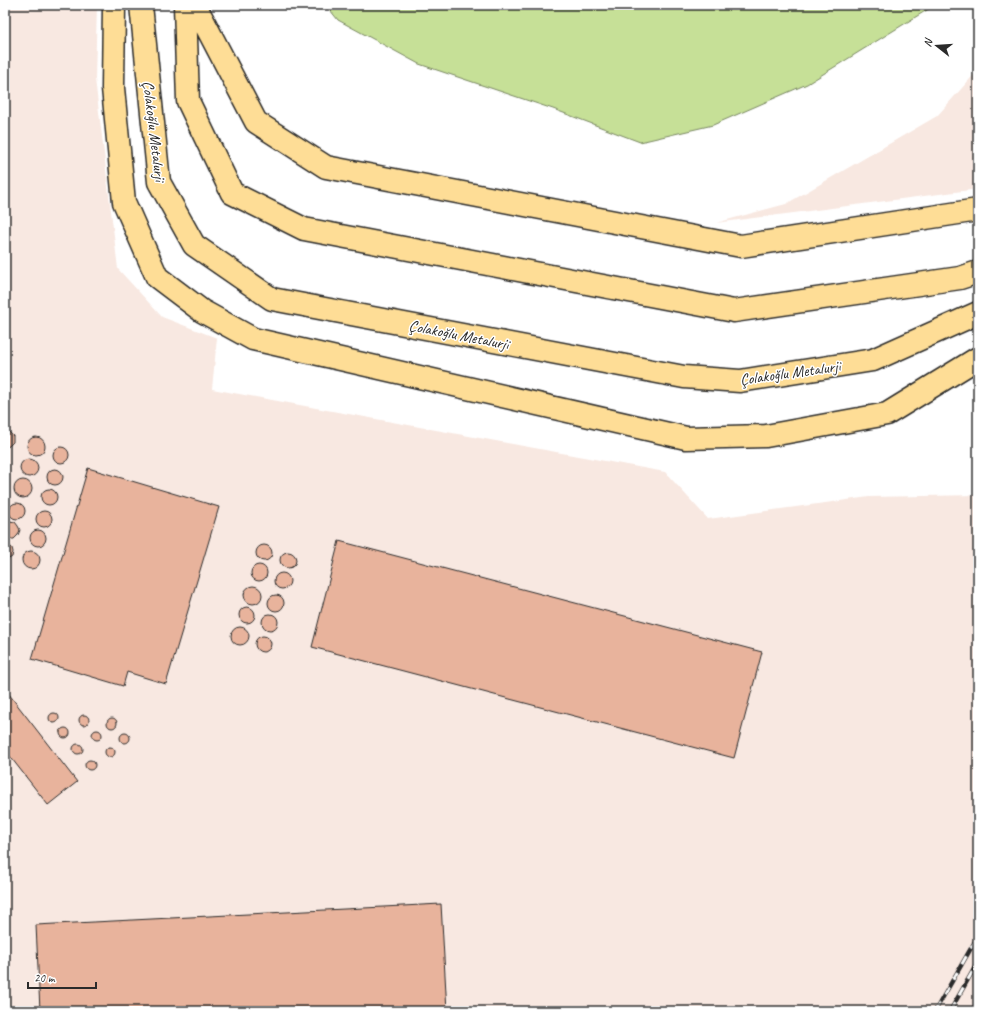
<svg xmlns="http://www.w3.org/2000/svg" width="983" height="1016" font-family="Caveat,sans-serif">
	<rect width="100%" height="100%" fill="#fff"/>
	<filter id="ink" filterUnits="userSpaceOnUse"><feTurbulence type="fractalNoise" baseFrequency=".025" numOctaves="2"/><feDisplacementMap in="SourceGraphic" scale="8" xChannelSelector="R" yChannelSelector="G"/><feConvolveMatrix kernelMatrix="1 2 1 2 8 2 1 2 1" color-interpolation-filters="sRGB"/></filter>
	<g filter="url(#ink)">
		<!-- built -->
		<path fill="#f8e8e1" d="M5,5h92l-2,74 23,190 44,48 55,21 -5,51 453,83 43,47 161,-22 109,-2v516h-973z
			M978,70v119l-262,34 70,-19 151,-88z"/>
		<!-- green -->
		<path fill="#c6e097" stroke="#788661" d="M326,5h609l-128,79 -94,41 -73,17 -87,-33 -134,-45 -81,-44z"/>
		<!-- building -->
		<path fill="#e8b39c" stroke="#2b2b2b" d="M5,430l4,2 4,4v6l-4,4 -4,2z
			M27 446a9 9 0 1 1 18 0a9 9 0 1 1-18 0Z
			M53 455a8 8 0 1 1 16 0a8 8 0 1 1-16 0Z
			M20 468a9 9 0 1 1 18 0a9 9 0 1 1-18 0Z
			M88,468l131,39 -53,177 -39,-12 -4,14 -91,-27z
			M47 477a8 8 0 1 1 16 0a8 8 0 1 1-16 0Z
			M14 489a9 9 0 1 1 18 0a9 9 0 1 1-18 0Z
			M41 497a8 8 0 1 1 16 0a8 8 0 1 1-16 0Z
			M9 511a8 8 0 1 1 16 0a8 8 0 1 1-16 0Z
			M36 519a8 8 0 1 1 16 0a8 8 0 1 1-16 0Z
			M10,521l5,1 3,4 2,4 -2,5 -4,4h-6l-3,-3v-12z
			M30 538a8 8 0 1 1 16 0a8 8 0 1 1-16 0Z
			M339,541l423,111 -28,106 -422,-111z
			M5,543l3,1 4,4 1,4 -1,5 -5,3h-2z
			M256 553a8 8 0 1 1 16 0a8 8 0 1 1-16 0Z
			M22 560a9 9 0 1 1 18 0a9 9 0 1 1-18 0Z
			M280 560a8 8 0 1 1 16 0a8 8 0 1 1-16 0Z
			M251 573a8 8 0 1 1 16 0a8 8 0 1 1-16 0Z
			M274 581a8 8 0 1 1 16 0a8 8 0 1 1-16 0Z
			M244 595a9 9 0 1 1 18 0a9 9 0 1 1-18 0Z
			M268 603a8 8 0 1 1 16 0a8 8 0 1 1-16 0Z
			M239 615a8 8 0 1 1 16 0a8 8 0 1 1-16 0Z
			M262 622a8 8 0 1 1 16 0a8 8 0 1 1-16 0Z
			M231 636a9 9 0 1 1 18 0a9 9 0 1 1-18 0Z
			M255 644a8 8 0 1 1 16 0a8 8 0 1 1-16 0Z
			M5,689l72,93 -29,23 -43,-55z
			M49 718a5 5 0 1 1 10 0a5 5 0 1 1-10 0Z
			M79 720a5 5 0 1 1 10 0a5 5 0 1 1-10 0Z
			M107 723a5 5 0 1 1 10 0a5 5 0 1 1-10 0Z
			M60 733a5 5 0 1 1 10 0a5 5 0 1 1-10 0Z
			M92 735a5 5 0 1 1 10 0a5 5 0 1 1-10 0Z
			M120 738a5 5 0 1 1 10 0a5 5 0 1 1-10 0Z
			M73 749a5 5 0 1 1 10 0a5 5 0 1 1-10 0Z
			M105 752a5 5 0 1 1 10 0a5 5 0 1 1-10 0Z
			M85 765a5 5 0 1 1 10 0a5 5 0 1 1-10 0Z
			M441,904l6,107h-407l-4,-86z"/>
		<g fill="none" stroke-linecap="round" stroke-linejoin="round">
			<!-- major casing -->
			<g stroke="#2b2b2b" stroke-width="25">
				<path id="major" d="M114,5l-1,83 11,114 33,75 45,34 51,28 433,99 80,-2 121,-22 91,-56
					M141,5l18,177 35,63 78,54 412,78 56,4 133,-21 105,-47
					M185,5l3,96 44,92 72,36 430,82 226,-33 18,-6
					M195,5l61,117 70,45 415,79 237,-36"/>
			</g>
			<!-- major -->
			<use href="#major" stroke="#fedd96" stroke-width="22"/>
			<!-- rail casing -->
			<g stroke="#2b2b2b" stroke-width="4.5">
				<path id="rail" d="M935,1011l43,-75
					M950,1011l28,-49"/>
			</g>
			<!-- rail -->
			<use href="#rail" stroke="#fff" stroke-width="3" stroke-dasharray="9" stroke-linecap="butt"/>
		</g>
	</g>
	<g text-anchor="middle" stroke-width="3" stroke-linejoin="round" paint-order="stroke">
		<!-- street labels -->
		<g font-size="16" fill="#2b2b2b" stroke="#fff">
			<text transform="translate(155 131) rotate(83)" y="6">Çolakoğlu Metalurji</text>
			<text transform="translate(459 334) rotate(11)" y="6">Çolakoğlu Metalurji</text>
			<text transform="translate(790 372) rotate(-8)" y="6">Çolakoğlu Metalurji</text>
		</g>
	</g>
	<!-- margin -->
	<rect width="983" height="1016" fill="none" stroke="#fff" stroke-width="20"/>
	<rect x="10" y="10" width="963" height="996" fill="none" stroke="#2b2b2b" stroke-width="1.5" filter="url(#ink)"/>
	<!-- north arrow -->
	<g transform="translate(937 46) rotate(287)" stroke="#ffffff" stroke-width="3" paint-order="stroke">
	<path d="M0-3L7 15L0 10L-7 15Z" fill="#2b2b2b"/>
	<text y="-6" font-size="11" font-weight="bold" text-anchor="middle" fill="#2b2b2b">N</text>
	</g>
	<!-- scale -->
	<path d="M28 982v6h68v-6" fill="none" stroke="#2b2b2b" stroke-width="2"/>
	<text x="34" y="982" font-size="12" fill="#2b2b2b" stroke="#ffffff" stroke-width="3" paint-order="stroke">20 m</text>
</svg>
